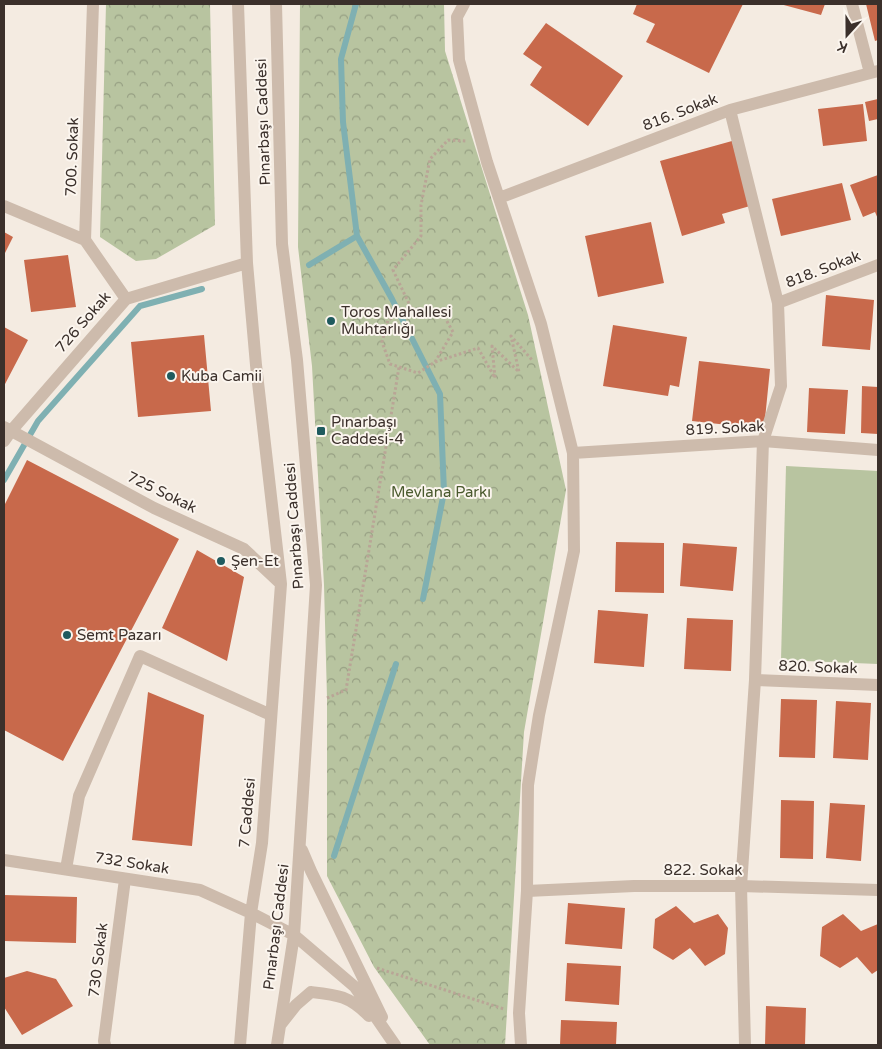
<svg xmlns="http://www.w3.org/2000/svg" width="882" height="1049" font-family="'Varela Round',sans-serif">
	<defs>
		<pattern id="forest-crowns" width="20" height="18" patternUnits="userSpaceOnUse" patternTransform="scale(1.25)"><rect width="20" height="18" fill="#b8c4a0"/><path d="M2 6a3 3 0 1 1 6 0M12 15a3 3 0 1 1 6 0" fill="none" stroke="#97a083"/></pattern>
	</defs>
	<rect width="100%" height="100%" fill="#f4ebe1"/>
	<!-- grass -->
	<path fill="#b8c4a0" d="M786,466l92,5v193l-97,-4z"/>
	<!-- forest -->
	<path fill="url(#forest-crowns)" d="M106,4h104l5,221 -59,34 -20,2 -36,-24z
		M300,4h144l1,47 83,264 38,175 -42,242 -19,313h-75l-56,-78 -47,-91v-178l-3,-113 -12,-219 -14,-119z"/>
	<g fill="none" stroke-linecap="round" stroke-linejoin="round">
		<!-- stream -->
		<path stroke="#7fb0b2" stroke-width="6" d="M356,4l-15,55 2,63 14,114 35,63 48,95 4,98 -21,107
			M309,265l48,-29
			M4,480l34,-59 102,-115 62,-17
			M334,856l62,-192"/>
	</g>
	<!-- building -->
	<path fill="#c8694b" d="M637,4h106l-34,69 -63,-31 9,-18 -22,-10z
		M780,4h45l-4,11z
		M866,4h12v36l-3,1z
		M546,23l77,53 -35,50 -58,-41 12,-18 -19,-13z
		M878,99v20l-9,2 -4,-19z
		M863,104l4,37 -44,5 -5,-37z
		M732,141l18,65 -28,8 3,9 -43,13 -22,-75z
		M878,175v44l-3,-7 -12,5 -13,-32z
		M842,183l9,37 -70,16 -9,-37z
		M651,222l13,61 -66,14 -13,-61z
		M4,232l9,5 -9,18z
		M68,255l8,52 -45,5 -7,-52z
		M826,295l48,5 -4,50 -48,-4z
		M613,325l74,12 -8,50 -9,-2 -2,11 -65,-10z
		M4,327l24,13 -24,46z
		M204,335l7,76 -73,6 -7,-75z
		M699,361l71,8 -6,60 -72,-8z
		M862,386l16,1v47l-17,-1z
		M809,388l39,2 -3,44 -38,-2z
		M27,460l152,79 -116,222 -59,-31v-224z
		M616,542l48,1v50l-49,-1z
		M683,543l54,4 -4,44 -53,-5z
		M197,550l47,27 -17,84 -65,-33z
		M598,610l50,4 -4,53 -50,-4z
		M687,618l46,2 -2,51 -47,-2z
		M148,692l56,23 -12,131 -60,-6z
		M781,699l36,1 -2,58 -36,-1z
		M836,701l35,2 -3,57 -35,-2z
		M781,800l33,1 -1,58 -33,-1z
		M830,803l35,2 -4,56 -35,-3z
		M4,895l73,2 -1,46 -72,-2z
		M568,903l57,5 -3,41 -57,-5z
		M676,906l18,17 24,-9 10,14 -3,26 -20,12 -15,-18 -17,12 -20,-12 2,-29z
		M843,914l18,17 17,-7v46l-6,4 -15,-17 -17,11 -20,-12 2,-29z
		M567,963l54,3 -2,39 -54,-4z
		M27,971l29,8 17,27 -51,29 -18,-28v-29z
		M766,1006l40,2 -1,37h-40z
		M561,1020l56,2 -1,23h-56z"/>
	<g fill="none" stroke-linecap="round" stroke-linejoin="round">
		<!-- path -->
		<path stroke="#b9a596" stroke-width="3" stroke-dasharray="2.5 2.5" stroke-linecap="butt" d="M411,308l-18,-38 28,-34v-31l9,-46 18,-19 18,1
			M435,362l18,-30 -10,-18 -32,-6 -23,12 -6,22 8,22 28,9 17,-11 43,-14 17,30 -3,-32 27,26 -8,-36 21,24
			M327,698l19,-8 53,-323
			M377,968l127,41"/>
		<!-- minor -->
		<path stroke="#cdbbac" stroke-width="12" d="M93,4l-8,236 41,59
			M238,4l9,259 9,102 25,219 -19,259 -11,70 -11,132
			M276,4l6,240 15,116 19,225 -22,350 -17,110
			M464,4l-7,13 2,43 28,102 54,162 32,129 1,98 -35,164 -11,70 -1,106 -8,122 2,32
			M852,4l18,69
			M730,110l48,193 3,83 -18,55 -8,239 -14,206 4,159
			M499,198l231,-88 148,-39
			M4,206l81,34
			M778,303l100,-38
			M4,427l150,81 90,41 37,35
			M4,441l7,-10 115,-132 121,-36
			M573,453l190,-12 115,9
			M755,680l123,5
			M302,850l9,21 71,146
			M4,860l196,30 51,23 43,22 61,52 40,58
			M66,869l13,-73 61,-140 131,59
			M527,891l107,-5h107l137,4
			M281,1024l15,-19 15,-13c27,3 38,4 58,24
			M105,1045l-1,-4 21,-162"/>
	</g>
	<!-- markers -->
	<g fill="#1f5a5e" stroke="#fbf5ee" stroke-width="2">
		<circle cx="331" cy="321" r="5"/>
		<circle cx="171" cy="376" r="5"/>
		<rect x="316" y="426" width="10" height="10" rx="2.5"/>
		<circle cx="221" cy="561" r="5"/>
		<circle cx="67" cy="635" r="5"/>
	</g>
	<g text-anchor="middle" stroke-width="4" stroke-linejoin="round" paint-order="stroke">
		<!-- street labels -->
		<g font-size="15" fill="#3b302b" stroke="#fbf5ee">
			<text transform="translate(680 112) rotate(-21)" y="5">816. Sokak</text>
			<text transform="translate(263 122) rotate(-92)" y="5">Pınarbaşı Caddesi</text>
			<text transform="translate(72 157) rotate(-88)" y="5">700. Sokak</text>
			<text transform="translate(823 269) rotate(-21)" y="5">818. Sokak</text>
			<text transform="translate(83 322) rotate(-49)" y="5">726 Sokak</text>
			<text transform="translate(725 428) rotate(-3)" y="5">819. Sokak</text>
			<text transform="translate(162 492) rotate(26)" y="5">725 Sokak</text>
			<text transform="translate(294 526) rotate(-94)" y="5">Pınarbaşı Caddesi</text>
			<text transform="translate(818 667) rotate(2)" y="5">820. Sokak</text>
			<text transform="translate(247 813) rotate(-85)" y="5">7 Caddesi</text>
			<text transform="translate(132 863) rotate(9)" y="5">732 Sokak</text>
			<text x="703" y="875">822. Sokak</text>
			<text transform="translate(276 927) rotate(-83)" y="5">Pınarbaşı Caddesi</text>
			<text transform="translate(98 960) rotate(-83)" y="5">730 Sokak</text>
		</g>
		<!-- poi labels -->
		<g font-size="15" fill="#3b302b" stroke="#fbf5ee" text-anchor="start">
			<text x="341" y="317">Toros Mahallesi<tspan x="341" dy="17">Muhtarlığı</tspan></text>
			<text x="181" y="381">Kuba Camii</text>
			<text x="331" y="427">Pınarbaşı<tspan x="331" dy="17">Caddesi-4</tspan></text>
			<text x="231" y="566">Şen-Et</text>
			<text x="77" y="640">Semt Pazarı</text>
		</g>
		<!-- park labels -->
		<g font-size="15" fill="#4a5a2e" stroke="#fbf5ee">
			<text x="441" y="497">Mevlana Parkı</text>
		</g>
	</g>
	<!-- border -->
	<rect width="882" height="1049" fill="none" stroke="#3b302b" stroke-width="10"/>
	<!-- north arrow -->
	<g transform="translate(847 35) rotate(201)" stroke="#fbf5ee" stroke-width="4" paint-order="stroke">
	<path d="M0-4L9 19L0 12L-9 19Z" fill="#3b302b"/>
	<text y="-8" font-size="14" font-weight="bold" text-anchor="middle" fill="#3b302b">K</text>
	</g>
</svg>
